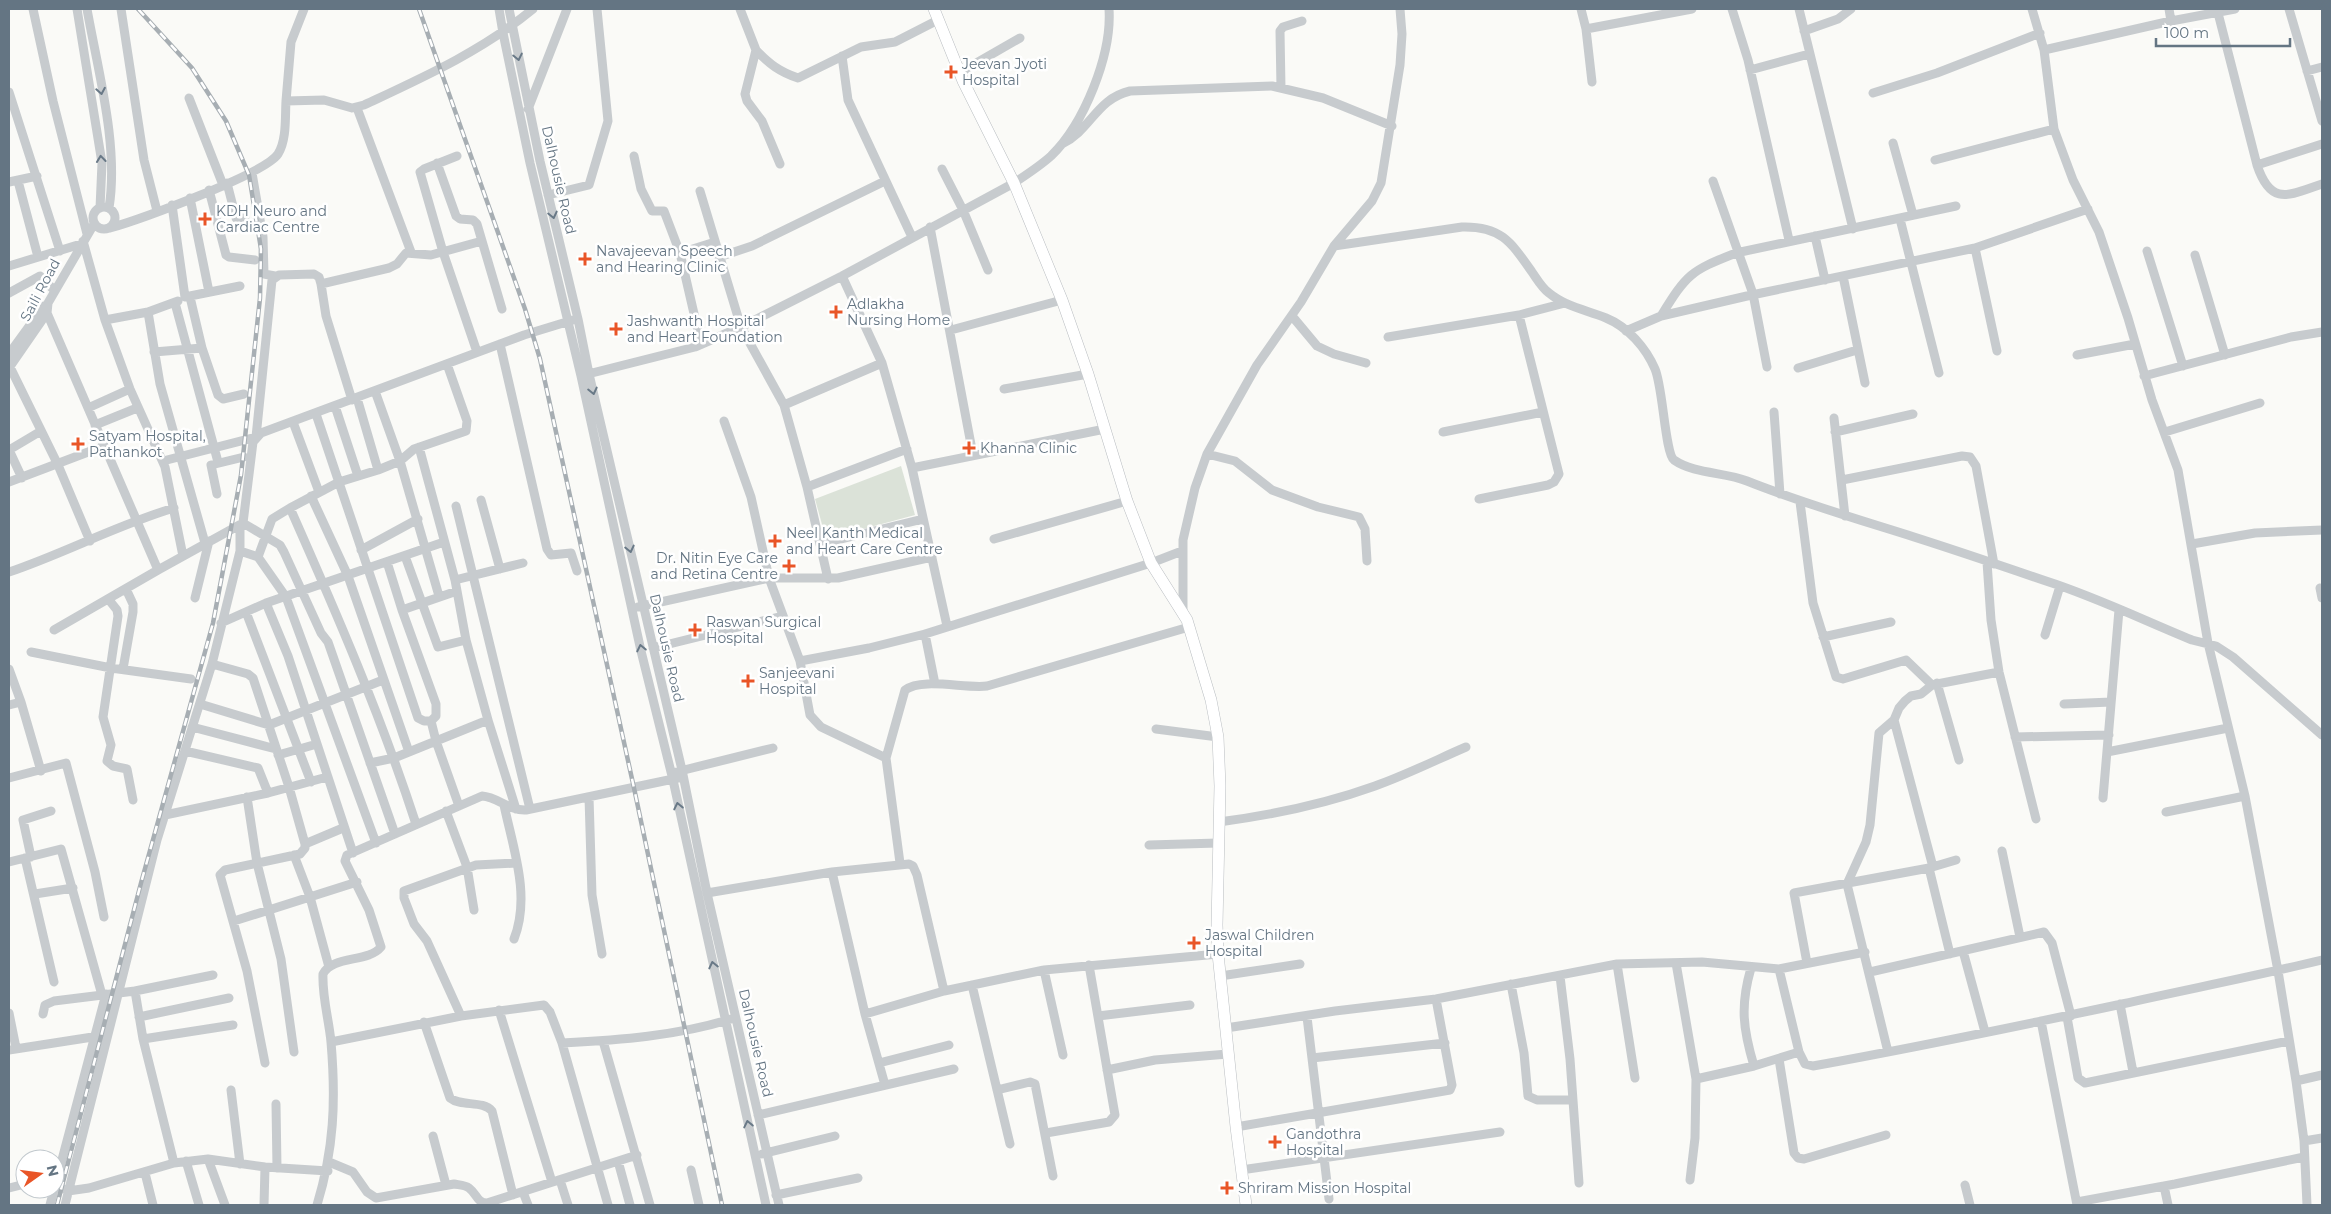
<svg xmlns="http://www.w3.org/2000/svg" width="2331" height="1214" font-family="Montserrat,sans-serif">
	<rect width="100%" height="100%" fill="#fafaf7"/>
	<!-- green -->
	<path fill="#dbe2d8" d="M901,466l14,49 -89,24 -11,-40z"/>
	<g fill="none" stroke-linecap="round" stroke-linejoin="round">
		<!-- major casing -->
		<g stroke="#babec2" stroke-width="12">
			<path id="major" d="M934,9l29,72 51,102 48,117 26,74 39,127 24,62 36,57 24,80 7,37 2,49 -3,139 1,29 18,173 10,78"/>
		</g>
		<!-- minor -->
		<path stroke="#c7cbce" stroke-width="9" d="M33,9l20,92 34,133
			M77,9l25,154 -2,45
			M87,9c11,62 32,137 22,199
			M121,9l23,151 13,51
			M499,9l4,24 27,130 51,213 60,275 32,129 93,425
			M509,9l31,152 38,158 11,55 93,396 25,123 72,312
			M740,9l16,41 -11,44 2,7 15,20 18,43
			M1581,9l5,20 106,-20
			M1732,9l16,51 41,180
			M1799,9l54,220
			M2032,9l12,41 10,79 19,51 26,52 29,86 24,82 26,70 30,173 37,153 33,175 18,110 8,60 3,64
			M2169,9l2,12
			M2289,9l33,112
			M2218,13l39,152c14,42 32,30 65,19
			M1586,29l6,53
			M1804,31l34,-12 13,-10
			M756,50c13,14 24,22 42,28l63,-31 34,-5 43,-22
			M2044,50l127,-29 64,-12
			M842,56l6,44 64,137
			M1750,70l59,-16
			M2307,71l15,-4
			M959,73l61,-35
			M1281,88l-1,-57 3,-4 19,-6
			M9,92l51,159
			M1873,93l64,-20 103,-40
			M189,98l34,87
			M286,101l5,-59 13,-33
			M357,108l54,144
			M528,109l39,-100
			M1893,143l20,72
			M1062,144c29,-14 34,-45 68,-53l142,-5 51,12 69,28
			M457,156l-33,13 -4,3 23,80 34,100
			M634,156l7,33 11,22h12l16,42 21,91
			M1935,160l119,-31
			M437,163l19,53 4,3 13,1 4,4 25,85
			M2257,165l65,-21
			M942,169l21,41 25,60
			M252,173l11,64 1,37 11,2
			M18,181l20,76
			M1713,181l40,113 14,73
			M9,182l28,-6
			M227,183l9,35 9,-1
			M209,190l17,65 3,2 26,3
			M700,191l41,136 43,78
			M548,195l41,-10 19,-64 -11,-112
			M190,198l19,94
			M172,205l13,92 55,-11
			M93 218a11 11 0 1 1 22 0a11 11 0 1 1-22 0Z
			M1900,219l39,154
			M930,227l43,228
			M110,228c28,-8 155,-54 168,-74 9,-14 7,-38 8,-53l38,-1 28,8 12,-3c60,-28 118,-54 169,-96
			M1815,236l10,44
			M83,241l22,79 25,69 35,78 18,89
			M1334,246l128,-19c39,-1 49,15 70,45 5,7 10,16 17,21 17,14 38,17 57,25 22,9 40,30 49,51 8,18 10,84 19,91 20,14 51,12 73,21 55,22 110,38 167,56 44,14 88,29 132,44 50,16 97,39 146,59l24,6 17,11 89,78
			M1975,248l22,103
			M2147,251l36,115
			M680,253l35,-11
			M2195,255l30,100
			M719,257l33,-11 133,-65
			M9,266l72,-22
			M842,276l40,87 30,105 35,158
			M1843,276l22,107
			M9,293l31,-17 15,15
			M190,297l12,51 16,47 5,4 21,-5
			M175,303l43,159
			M40,309l7,4 111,257 85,-47 10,-81 8,-9 263,-98 49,-15
			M148,312l12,72 45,159
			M1292,316l25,30 17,8 32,9
			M1661,316c26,-42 29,-45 75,-63l220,-47
			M105,320l43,-8 30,-11
			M951,330l111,-30
			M1626,331l35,-15 86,-20 228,-48 113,-39
			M1388,337l131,-22 46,-12
			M500,344l47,205 4,6 20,-2 6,18
			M154,352l48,-4
			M9,354l35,-48
			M2077,355l58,-11
			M10,367l48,98 32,76
			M9,368l38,-55 1,-10 46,-79
			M1798,368l59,-18
			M584,375l111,-28 46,-20 101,-51 172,-93c12,-8 26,-17 37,-27 33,-32 61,-101 58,-147
			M2144,376l147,-39 31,-5
			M1004,389l84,-15
			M375,391l25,70 39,135
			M357,398l21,72
			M352,400l-26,-84 -5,-32 68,-16 8,-4 9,-11 25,2 51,-14
			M335,406l23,70
			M88,408l42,-19
			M1774,412l6,82
			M316,414l102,304 6,3h7l5,20 23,65
			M1834,418l11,98
			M724,421l27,76 18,81 31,83 10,54 11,12 65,31
			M293,422l26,70
			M95,425l42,-17
			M1443,432l100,-20
			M1835,432l78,-18
			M2165,432l95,-29
			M419,447l36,133 11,60 22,80 28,89
			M9,450l32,-19
			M9,450l13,28
			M1207,454l28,7 37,29 46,17 41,10 6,12 2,32
			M163,461l93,-24 16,-157 7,-5 35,-1 5,3 2,7
			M912,468l193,-39
			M1842,480l120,-24 8,1 6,9 18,98
			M9,482l95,-36
			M807,487l100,-38
			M217,494l-6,-29 33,-8
			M311,496l37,80 61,176
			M1479,499l69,-14 6,-3 5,-8 -40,-159
			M481,500l19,69
			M1800,502l13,101 23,74 7,2 63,-19 26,25
			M456,506l74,303
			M290,508c46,104 91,208 126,316
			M243,523l37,22 4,7 37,81 7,9 67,192
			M994,539l133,-38
			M821,544l102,-25
			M2192,544l63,-11 67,-3
			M361,550l57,-31
			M240,551l18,6 28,40 90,246
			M405,556l33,91 28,-7
			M258,557l14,-38 18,-11 49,-26 39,-12 22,-9 14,-12 52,-18 1,-10 -20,-57
			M387,562l15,48 34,94v12l-5,5
			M1987,562l4,58 8,52 37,147
			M9,572c56,-19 108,-47 165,-64
			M828,579l-21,-92 -23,-82 98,-42
			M455,580l68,-17
			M2320,588l2,10
			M195,598l14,-57
			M109,600l8,10 1,6 -15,101 8,28 -4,16 6,5 14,3 6,31
			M266,603l22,53 65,197
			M638,607l131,-29h69l94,-21
			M402,610l55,-19
			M1183,611v-71l12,-52 12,-34 50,-89 44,-63 33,-56 38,-45 9,-18 19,-118 2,-31 -2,-25
			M246,612l65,170
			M221,623l45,-20 178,-61
			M54,630l104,-60
			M925,634l10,50
			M2045,635l15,-49
			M1823,637l68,-15
			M653,648l130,-32
			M31,652l80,16 80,11
			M800,661l69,-13 56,-14 226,-71 31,-12
			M212,664l36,10 5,4 36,109 16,57v4l-5,6 -75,16 -5,5 27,96 18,92
			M9,669l12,33 20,69
			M123,669l10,-57v-8l-7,-15
			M1937,683l22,77
			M200,704l69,21 114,-45
			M2064,704l47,-2
			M9,705l12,-3
			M1894,720l39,147
			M192,727l84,22
			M1156,729l62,8
			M2015,737l94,-2
			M185,751l73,17 10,25
			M2107,752l121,-24
			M278,755l39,-11
			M370,763l24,-5 94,-38
			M676,772l97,-24
			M9,778l57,-15 29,109 9,45
			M247,797l10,66 24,96 13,93
			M589,797l3,98 10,59
			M2103,798l16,-188
			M504,805c9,43 27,91 10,134
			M446,811l21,56 7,43
			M2166,812l79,-16
			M165,815l103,-22 59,-16
			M1219,822c53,-7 106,-18 156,-36 31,-11 61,-26 91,-39
			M305,844l38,-16
			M1149,845l69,-2
			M2002,851l18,86
			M294,855l16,42 19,70
			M31,857l-8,-37 28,-9
			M25,858l29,124
			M9,862l52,-13 41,146
			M900,863l-14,-105 19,-68c17,-13 61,-1 82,-4l202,-59
			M1929,868l21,86
			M832,872l33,142 20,71
			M707,893l125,-21 77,-8 4,2 4,9 27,116
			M35,894l38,-6
			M234,921l123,-39
			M1963,951l22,81
			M1676,963l20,116 -1,59 -5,42
			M1807,963l-13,-70 135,-25 27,-8
			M1617,964l18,114
			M1751,968c-11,38 -8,61 3,98
			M1779,969l20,83 6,12 8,2c104,-19 206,-40 309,-62 67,-15 134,-28 200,-44
			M1044,970l19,85
			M1870,972l174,-40 8,11 19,73
			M1220,976l80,-12
			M1560,976l10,83 9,124
			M1511,984l13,69 4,43 9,4h36
			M972,985l38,159
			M2120,1004l13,68
			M499,1010l53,172
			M9,1013l7,35
			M43,1014l2,-9 9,-4 81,-10
			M865,1014l79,-23 100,-21 174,-16
			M461,1016l-34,-75 -13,-17 -10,-26v-7l72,-26 40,-2
			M1098,1016l92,-11
			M139,1017l90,-19
			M1307,1017l22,182
			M2067,1017l11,61 7,5 204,-42
			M2041,1021l36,184
			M424,1022l26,76c11,9 33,2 42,13l21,84
			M1226,1028l109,-17 101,-12 181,-35 85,-2 77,7 86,-17
			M143,1039l90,-14
			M603,1041l47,164
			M331,1042l130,-26 83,-11 6,7 12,31 46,162
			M562,1043c57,-3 115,-7 169,-24
			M9,1050l90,-14
			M1888,1052l-41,-168 19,-42 4,-17 9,-92 15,-13 5,-12 6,-7 6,-5 10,-2 11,-9 67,-13
			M1312,1058l133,-15
			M1779,1059l15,94 4,5 6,1 82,-24
			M879,1063l70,-18
			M1107,1070l48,-10 73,-6
			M1696,1079l58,-13 45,-14
			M2296,1081l26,-6
			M231,1090l9,74
			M997,1090l33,-8 5,2 18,92
			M276,1104l1,64
			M758,1115l196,-46
			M1236,1127l214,-37 2,-5 -16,-86
			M1046,1133l63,-11 6,-7 -26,-150
			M433,1136l13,49
			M2304,1141l18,-3
			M762,1154l73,-18
			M208,1159l17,46
			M186,1161l13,44
			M618,1161l12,44
			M329,1162l24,10 14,20 9,6 78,-14c5,1 11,1 15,4 8,6 8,15 18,15l150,-48
			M174,1163l-31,-124 -8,-48 78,-16
			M691,1170l8,35
			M1241,1170l259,-38
			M145,1173l8,32
			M560,1180l8,25
			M55,1185l13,6 21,-3 85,-25 34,-4 57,8 63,4
			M1965,1185l5,20
			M2164,1186l4,19
			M9,1188l16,-4
			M523,1192l5,13
			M776,1195l82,-17
			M2077,1202l98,-18 129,-27
			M50,1205l56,-211
			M65,1205l92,-365 55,-176 28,-113v-26
			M264,1205l1,-38
			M317,1205c17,-56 19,-104 14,-163 -2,-22 -9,-45 -8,-68 10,-19 45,-11 58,-27l-12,-37 -24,-49 2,-6 135,-59c16,1 27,15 44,14l152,-32"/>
		<!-- major -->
		<use href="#major" stroke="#fff" stroke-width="11"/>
		<!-- rail casing -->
		<g stroke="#a7aeb3" stroke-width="4.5">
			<path id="rail" d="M419,9l106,300 15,50 94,429 88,417
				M57,1205l84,-322 72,-260 28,-148 19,-177 1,-49 -12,-74 -23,-54 -34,-53 -54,-59"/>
		</g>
		<!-- rail -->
		<use href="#rail" stroke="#fff" stroke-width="2.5" stroke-dasharray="8" stroke-linecap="butt"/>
	</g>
	<!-- one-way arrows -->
	<defs><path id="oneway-chevron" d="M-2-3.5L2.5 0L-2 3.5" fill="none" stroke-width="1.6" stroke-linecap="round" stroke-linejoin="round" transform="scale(1.25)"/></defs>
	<g stroke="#697987">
		<use href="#oneway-chevron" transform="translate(518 57) rotate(78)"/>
		<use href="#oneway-chevron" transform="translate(101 91) rotate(80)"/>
		<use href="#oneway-chevron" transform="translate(101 159) rotate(-96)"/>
		<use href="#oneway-chevron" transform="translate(553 215) rotate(77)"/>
		<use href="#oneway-chevron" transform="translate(593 391) rotate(77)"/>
		<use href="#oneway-chevron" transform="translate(630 549) rotate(77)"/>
		<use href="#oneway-chevron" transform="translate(641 648) rotate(-102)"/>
		<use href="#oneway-chevron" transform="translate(678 806) rotate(-102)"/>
		<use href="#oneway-chevron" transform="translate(713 965) rotate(-103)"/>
		<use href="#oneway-chevron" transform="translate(748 1124) rotate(-102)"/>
	</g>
	<!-- markers -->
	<g fill="#e95527" stroke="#fff" stroke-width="2">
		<path d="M948.5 64.5h5v5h5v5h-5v5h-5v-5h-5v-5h5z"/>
		<path d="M202.5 211.5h5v5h5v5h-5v5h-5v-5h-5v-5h5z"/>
		<path d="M582.5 251.5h5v5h5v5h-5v5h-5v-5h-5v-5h5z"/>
		<path d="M833.5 304.5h5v5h5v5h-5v5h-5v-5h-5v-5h5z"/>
		<path d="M613.5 321.5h5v5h5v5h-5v5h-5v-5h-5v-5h5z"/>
		<path d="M75.5 436.5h5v5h5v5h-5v5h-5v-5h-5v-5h5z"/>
		<path d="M966.5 440.5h5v5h5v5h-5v5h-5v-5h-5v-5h5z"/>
		<path d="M772.5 533.5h5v5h5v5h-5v5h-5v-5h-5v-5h5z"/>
		<path d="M786.5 558.5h5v5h5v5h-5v5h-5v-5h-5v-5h5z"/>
		<path d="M692.5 622.5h5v5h5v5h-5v5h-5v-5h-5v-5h5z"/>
		<path d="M745.5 673.5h5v5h5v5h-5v5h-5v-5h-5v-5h5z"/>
		<path d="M1191.5 935.5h5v5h5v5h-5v5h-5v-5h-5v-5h5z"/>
		<path d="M1272.5 1134.5h5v5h5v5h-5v5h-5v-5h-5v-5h5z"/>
		<path d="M1224.5 1180.5h5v5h5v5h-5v5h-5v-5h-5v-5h5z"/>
	</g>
	<g text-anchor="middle" stroke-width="5" stroke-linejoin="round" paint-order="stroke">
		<!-- poi labels -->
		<g font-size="14" fill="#647583" stroke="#fff" text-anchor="start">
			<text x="962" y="69">Jeevan Jyoti<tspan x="962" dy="16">Hospital</tspan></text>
			<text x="216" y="216">KDH Neuro and<tspan x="216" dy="16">Cardiac Centre</tspan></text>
			<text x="596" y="256">Navajeevan Speech<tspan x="596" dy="16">and Hearing Clinic</tspan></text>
			<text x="847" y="309">Adlakha<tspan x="847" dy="16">Nursing Home</tspan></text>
			<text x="627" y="326">Jashwanth Hospital<tspan x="627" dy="16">and Heart Foundation</tspan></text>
			<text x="89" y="441">Satyam Hospital,<tspan x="89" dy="16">Pathankot</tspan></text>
			<text x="980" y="453">Khanna Clinic</text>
			<text x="786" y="538">Neel Kanth Medical<tspan x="786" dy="16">and Heart Care Centre</tspan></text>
			<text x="778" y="563" text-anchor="end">Dr. Nitin Eye Care<tspan x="778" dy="16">and Retina Centre</tspan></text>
			<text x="706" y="627">Raswan Surgical<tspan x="706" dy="16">Hospital</tspan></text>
			<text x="759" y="678">Sanjeevani<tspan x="759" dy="16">Hospital</tspan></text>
			<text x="1205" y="940">Jaswal Children<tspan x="1205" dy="16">Hospital</tspan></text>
			<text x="1286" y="1139">Gandothra<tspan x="1286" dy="16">Hospital</tspan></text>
			<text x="1238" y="1193">Shriram Mission Hospital</text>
		</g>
		<!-- street labels -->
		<g font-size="14" fill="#647583" stroke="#fff">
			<text transform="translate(559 180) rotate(77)" y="5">Dalhousie Road</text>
			<text transform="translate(40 290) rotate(-62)" y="5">Saili Road</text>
			<text transform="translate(667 648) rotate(77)" y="5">Dalhousie Road</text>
			<text transform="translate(756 1043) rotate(77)" y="5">Dalhousie Road</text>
		</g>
	</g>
	<!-- border -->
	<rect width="2331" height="1214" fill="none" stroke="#647583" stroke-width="20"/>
	<!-- north arrow -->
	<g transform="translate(40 1174) rotate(76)"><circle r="24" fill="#ffffff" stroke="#c1c8cd"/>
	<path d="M0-4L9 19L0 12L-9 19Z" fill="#e95527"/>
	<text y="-8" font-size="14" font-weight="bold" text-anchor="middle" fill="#647583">N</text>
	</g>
	<!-- scale -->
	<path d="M2156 38v8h134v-8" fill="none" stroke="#647583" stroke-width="2.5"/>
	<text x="2164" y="38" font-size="15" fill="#647583" stroke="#ffffff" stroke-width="4" paint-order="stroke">100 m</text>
</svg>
